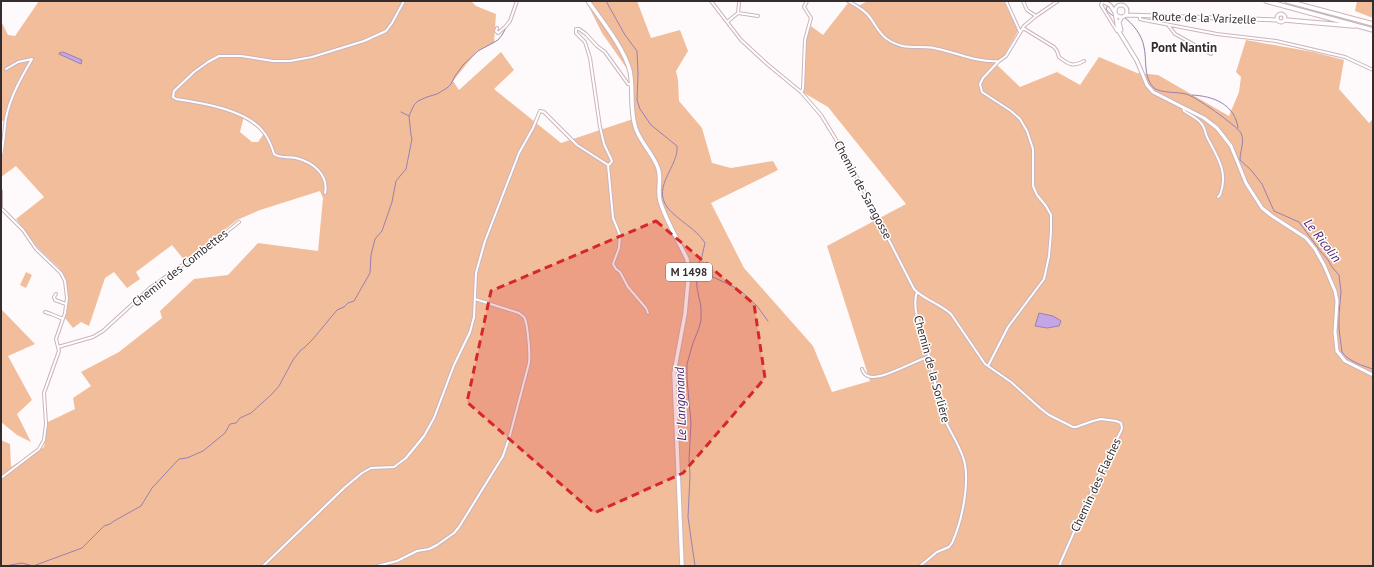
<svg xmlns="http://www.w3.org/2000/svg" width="1374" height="567" font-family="'PT Sans',sans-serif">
	<rect width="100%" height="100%" fill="#fef9fa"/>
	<!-- green -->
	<path fill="#f2bd9b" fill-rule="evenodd" d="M39,1h432l5,5 20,8 -2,29 -17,8 -24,30 6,9 42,-38 13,18 -20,19 67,54 75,-25 -3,-6 -3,-39 -28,-40 -16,-32h51l14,37 29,-8 8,21 -12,20 2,9 1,21 23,27 10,35 19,5 42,-7 5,9 -67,33 33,65 69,78 19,46 38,-11 -43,-135 79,-42 -78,-97 -24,-14 2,-53 5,-14 12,9 25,-32 8,4 12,-6h136l14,30 -14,25 -8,8 24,23 37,-15 23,13 19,-28 38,16 21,2 71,41 10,-24 2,-15 -5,-5 10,-32 67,12 31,8 -5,29 30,34 3,-3 1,1v445h-1372v-126l9,4 1,23 33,-20 4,-25 27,-13 -2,-11 18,-12 -10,-14 38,-20 43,-34 -2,-7 34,-32 34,-4 30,-32 60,8 5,-53 -3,-7 -60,19 -23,10 -52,41 -13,-16 -36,27 4,7 -13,9 -13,-16 -9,6 -16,48 -8,-4 -8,6 -8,-10 3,-22 -3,-19 -6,-9 -21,-20 -22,-29 28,-22 -28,-31 -15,11v-20l2,-1 4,-33 -6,-3v-99l7,14 7,1zM244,116l21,16 -7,10h-6l-12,-10z
		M1357,1h16v17l-18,-7z
		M26,272l6,3 -6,13 -6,-3z
		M1,309l34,35 -27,12 24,44 -15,14 14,28 -14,-7 -16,-13z"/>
	<!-- water -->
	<path fill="#c4a5e6" stroke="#9981af" d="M63,52l19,8 -1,4 -22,-10v-1z
		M1039,313l14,3 5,3 3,2 -2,5 -12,2 -12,-2z"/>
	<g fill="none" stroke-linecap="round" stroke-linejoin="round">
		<!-- stream -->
		<path stroke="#9981af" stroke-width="1" d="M606,1l19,34 12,16 1,23 -1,26 3,9 11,16 26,21c2,20 -25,40 -10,61 11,14 29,21 38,36l-3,13 -6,13 1,19 4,19v13l-2,8 -6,15 -6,21v15l4,44 -2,36 1,16 -2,42 7,49
			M1110,1l-4,8c4,6 8,8 15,8
			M1124,17c9,7 18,18 20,30 3,12 -1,31 10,41 6,5 24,4 32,6 9,2 51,32 55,39 4,9 -1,17 -1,27l11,10 11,14 12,27 25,11 22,30 7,8 4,7 7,8 2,17 -2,22v15l3,23c6,9 21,14 31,17
			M1192,95c21,1 43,9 46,33
			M401,112l8,4
			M697,272l12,3 27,13 7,5 14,13 11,15
			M5,566l17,-3 11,3 49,-18 22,-22 6,-2 4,-3 27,-15 11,-18 27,-29 8,-1 16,-7 22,-18 5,-9 6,-1 4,-5 11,-5 21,-19 7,-8 14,-26 7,-9 5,-4 8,-8 24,-29 7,-3 4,-4 6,-2 16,-28 1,-18 4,-16 7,-8 10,-29 4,-21 10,-12 6,-30 -1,-4 -2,-19 5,-11 4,-4 9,-4 10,-3 10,-6 4,-4 4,-8 8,-11 15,-14 20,-11 4,-5 6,-11"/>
		<!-- minor casing -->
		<g stroke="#cbb4ba" stroke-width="4">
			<path id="minor" d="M711,1l30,39 26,24 34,28 20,23 25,41 68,133c9,10 26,15 37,25l34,50 26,18 29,26 9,7 24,12h3l17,-6 8,-2 15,2 5,2 1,5 -1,3 -18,35 -44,100
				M848,1c7,4 15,8 20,14 7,8 10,18 19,24 17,12 29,6 47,9 22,4 43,15 65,13
				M1006,1l14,31
				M1023,1l4,9 9,6
				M1103,1l-2,4 16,26
				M738,13l20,3
				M1140,15v4l4,1 73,14 59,7 69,16 28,13
				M727,22l11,-9 1,-10
				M1168,25l7,9 36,20
				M497,28l-1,3 2,2 7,-6 5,-6 7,-20
				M1023,28l31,19 3,4 2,6c10,8 14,10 25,4
				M801,92l2,-3 2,-49 6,-22 -7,-11 3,-6
				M1183,107l1,4c6,4 13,7 17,12 4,4 4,10 6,14 10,20 22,35 13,58l-2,2
				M1,155c3,-12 3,-25 5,-37 4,-21 15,-40 26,-59l-14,3 -12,7
				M608,165l2,-1 2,-3 -8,-17 -4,-17 -10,-69 -5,-16 -9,-9v-4h3l7,5 11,12 8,6 23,32 4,1
				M608,165l5,53 7,17 -1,13 -6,16 3,5 4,3 8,15 18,21 2,5
				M1,191v17
				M325,193c4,-19 -13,-31 -29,-35 -7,-2 -15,1 -22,-4 -2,-7 -5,-14 -9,-20 -16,-24 -62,-31 -89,-35l-3,-2 1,-6 20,-19 14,-10 11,-6h22l32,5h17l22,-4 52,-16 22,-10 6,-8 12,-22
				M1,209l2,1 20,20 13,19 25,24 4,8 2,17 -2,15 -9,26 3,12 -15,42 2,31 -2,16 -5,9 -38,29
				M917,292c-6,16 5,41 10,57 6,20 9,41 14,61 5,16 16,30 22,47 8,23 -1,64 -11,86l-3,4 -12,5 -17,14
				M56,294l-2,3 1,3 11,4
				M45,312l6,2 12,5
				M58,347l35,-10 10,-6 47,-43 58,-41 31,-25
				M988,366l20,-39 36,-48 5,-23 2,-24v-17l-5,-9 -9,-11 -4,-9v-37l-6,-18 -7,-12 -9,-8 -29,-19 -2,-8 3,-6 16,-17 7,-5 18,-30 12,-10 22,-15
				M862,369c1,3 3,6 6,7 11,6 48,-16 60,-19
				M263,566l81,-78 18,-15 9,-5 23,-1 12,-9 18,-22 10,-18 20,-53 16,-33 4,-15 2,-44 9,-32 34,-88 14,-25 7,-17 4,1 33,33 31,20
				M377,566l20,-5 20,-10 12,-2 8,-4 17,-12 5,-6 44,-71 7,-21 19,-72c1,-8 -1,-40 -5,-46 -2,-2 -3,-2 -5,-4l-44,-14"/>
		</g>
		<!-- secondary casing -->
		<g stroke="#cbb4ba" stroke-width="5">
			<path id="secondary" d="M1102,1l8,4 4,6
				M1115 11a6 6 0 1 1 12 0a6 6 0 1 1-12 0Z
				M1115,13l3,17 19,31 10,24 6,7 51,26 13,10 14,18 15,37 16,25 10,8 34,22 9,11 9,16 11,26 2,10 -2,31 2,19 8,10 28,14
				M1277 18a4 4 0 1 1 8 0a4 4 0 1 1-8 0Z
				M1126,15l152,5
				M1121,30l-2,-8 3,-5"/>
		</g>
		<!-- primary casing -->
		<g stroke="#cbb4ba" stroke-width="5.5">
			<path id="primary" d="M588,1c14,20 36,47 42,70 4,19 -1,39 6,58 5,14 17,25 22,39 4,11 -1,22 2,33 6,20 18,39 27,58l2,12 -4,43 -11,59 8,193"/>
		</g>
		<!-- trunk casing -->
		<g stroke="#cbb4ba" stroke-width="5.5">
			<path id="trunk" d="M1266,1l107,29
				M1287,1l86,23
				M1285,20l69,6"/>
		</g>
		<!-- minor -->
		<use href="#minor" stroke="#fff" stroke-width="2"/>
		<!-- secondary -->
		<use href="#secondary" stroke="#fff" stroke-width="3"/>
		<!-- primary -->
		<use href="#primary" stroke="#fff" stroke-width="3.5"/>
		<!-- trunk -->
		<use href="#trunk" stroke="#fff" stroke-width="3.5"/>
	</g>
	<!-- marked area -->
	<path fill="#d62828" fill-opacity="0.2" stroke="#d62828" stroke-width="3" stroke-dasharray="8 5" stroke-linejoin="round" d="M656,221l98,83 11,74 -82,95 -89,40 -127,-111 24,-111z"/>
	<g text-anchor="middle" stroke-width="3" stroke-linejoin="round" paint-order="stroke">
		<!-- shield labels -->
		<rect fill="#fff" stroke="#726b6d" stroke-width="1" x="666" y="263" width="46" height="18" rx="3"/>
		<g font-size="11" font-weight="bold" fill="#352c2e">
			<text x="689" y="276">M 1498</text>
		</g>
		<!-- street labels -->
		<g font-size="12" fill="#352c2e" stroke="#fff">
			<text transform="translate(1204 18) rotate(2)" y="4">Route de la Varizelle</text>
			<text transform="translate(863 190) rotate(62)" y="4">Chemin de Saragosse</text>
			<text transform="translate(180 268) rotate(-38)" y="4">Chemin des Combettes</text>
			<text transform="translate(932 369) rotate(75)" y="4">Chemin de la Sorlière</text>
			<text transform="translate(1096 485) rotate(-65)" y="4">Chemin des Flaches</text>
		</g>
		<!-- neighbourhood labels -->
		<g font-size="13" font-weight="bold" fill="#352c2e" stroke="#fff">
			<text x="1184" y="52">Pont Nantin</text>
		</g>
		<!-- water labels -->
		<g font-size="13" font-style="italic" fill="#4c236f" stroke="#fff">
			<text transform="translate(1323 240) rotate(52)" y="5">Le Ricolin</text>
			<text transform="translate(680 404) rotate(-92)" y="5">Le Langonand</text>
		</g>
	</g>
	<!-- border -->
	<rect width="1374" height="567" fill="none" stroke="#352c2e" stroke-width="4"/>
</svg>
